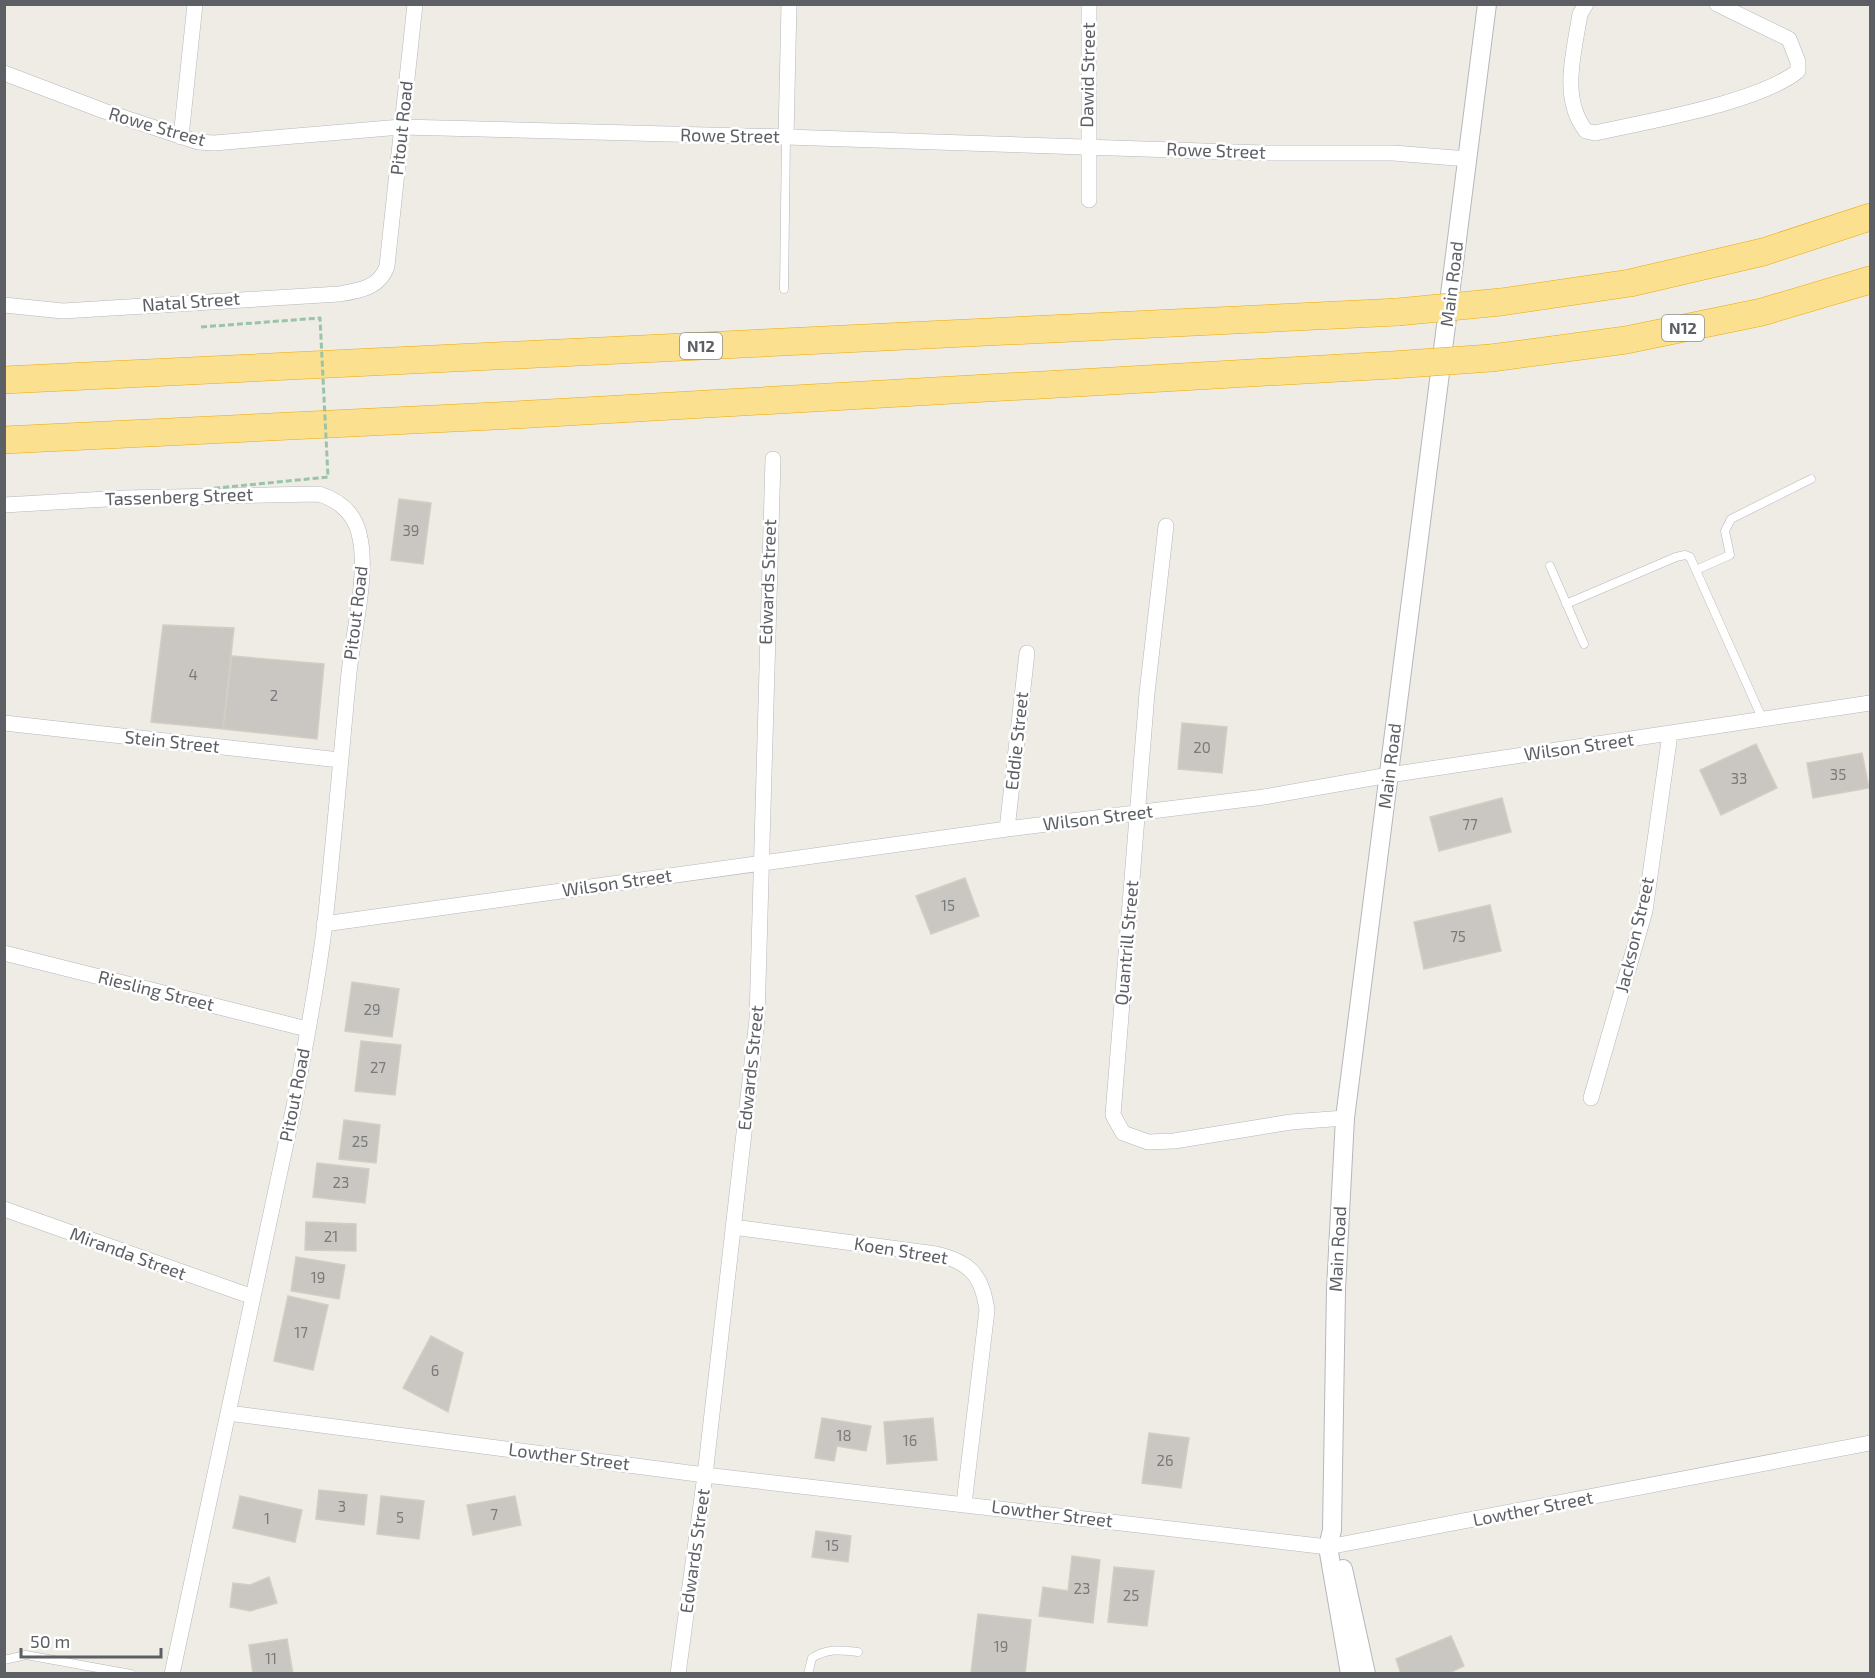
<svg xmlns="http://www.w3.org/2000/svg" width="1875" height="1678" font-family="'Exo 2',sans-serif">
	<rect width="100%" height="100%" fill="#eeece4"/>
	<!-- building -->
	<path fill="#cac7c2" stroke="#d3cec3" stroke-width="1.5" d="M399,499l32,4 -8,61 -32,-4z
		M163,625l71,3 -11,101 -72,-7z
		M232,656l92,8 -7,75 -94,-10z
		M1182,723l45,4 -5,46 -44,-4z
		M1756,744l21,44 -56,27 -21,-45z
		M1862,753l7,35 -56,10 -6,-35z
		M1502,798l9,34 -72,19 -9,-34z
		M965,878l14,38 -48,18 -15,-38z
		M1490,905l11,46 -77,18 -10,-47z
		M352,982l47,7 -7,48 -47,-6z
		M361,1041l40,4 -6,50 -40,-4z
		M344,1120l36,5 -4,38 -37,-4z
		M317,1163l52,6 -4,34 -52,-6z
		M306,1222l50,2v27l-51,-1z
		M296,1257l49,8 -6,34 -48,-8z
		M288,1296l40,9 -15,65 -39,-9z
		M431,1336l32,17 -15,59 -45,-24z
		M822,1418l49,8 -5,25 -29,-5 -3,15 -19,-3z
		M933,1418l4,42 -50,4 -3,-42z
		M1149,1433l40,5 -8,50 -39,-5z
		M319,1490l48,5 -3,30 -48,-6z
		M240,1496l62,14 -7,32 -62,-14z
		M381,1496l43,5 -5,38 -42,-5z
		M515,1496l6,29 -48,10 -6,-30z
		M816,1531l35,5 -3,26 -36,-5z
		M1072,1556l28,4 -7,63 -54,-7 4,-29 25,4z
		M1114,1567l40,4 -7,55 -39,-4z
		M269,1577l8,26 -27,8 -20,-4 3,-24 17,2z
		M978,1614l53,6 -6,54 -54,-1z
		M1451,1636l13,30 -17,8h-46l-5,-15z
		M287,1639l6,35h-40l-4,-29z"/>
	<g fill="none" stroke-linecap="round" stroke-linejoin="round">
		<!-- service casing -->
		<g stroke="#b5b7bb" stroke-width="9">
			<path id="service" d="M784,289l2,-152
				M1550,566l34,78
				M1696,570l34,-15 -5,-24 6,-12 80,-40
				M1566,604l110,-47 9,-2 5,2 72,161
				M4,1660l22,-5 105,19
				M808,1674l4,-16c16,-10 29,-8 46,-6"/>
		</g>
		<!-- minor casing -->
		<g stroke="#b5b7bb" stroke-width="16">
			<path id="minor" d="M1586,4l-6,10c-6,39 -20,84 6,117l9,2c53,-12 163,-30 203,-62v-9l-9,-23 -72,-35
				M4,73l100,38 94,31 16,1 187,-16 385,10 478,16h129l75,6
				M181,137l14,-133
				M786,137l3,-133
				M1089,200v-196
				M4,305l59,6 276,-17c19,-3 41,-6 48,-28l28,-262
				M4,505l120,-7 195,-4c22,7 37,21 41,44 8,37 -7,96 -11,135 -8,83 -15,166 -24,249 -7,61 -20,123 -31,184l-122,568
				M1166,526l-19,167 -34,422 10,18 25,9 26,-1 117,-19 54,-4
				M4,723l336,37
				M1007,829l20,-176
				M324,924l683,-95 257,-32 125,-22 481,-72
				M4,953l303,76
				M1591,1098l54,-187 25,-177
				M4,1209l249,88
				M733,1227l203,27c34,8 46,21 51,56l-23,194
				M228,1413l477,62 623,72 542,-104
				M678,1674l27,-199 52,-456 16,-560"/>
		</g>
		<!-- tertiary casing -->
		<g stroke="#b5b7bb" stroke-width="20">
			<path id="tertiary" d="M1343,1569l23,105
				M1350,1674l-22,-127 4,-17 4,-241 9,-171 142,-1114"/>
		</g>
		<!-- motorway casing -->
		<g stroke="#eea805" stroke-width="28">
			<path id="motorway" d="M1501,302l129,-19 133,-31 107,-35
				M1491,358l135,-18 136,-28 108,-32
				M4,380l1394,-68
				M4,440l510,-25 878,-50"/>
		</g>
		<!-- service -->
		<use href="#service" stroke="#fff" stroke-width="8"/>
		<!-- minor -->
		<use href="#minor" stroke="#fff" stroke-width="15"/>
		<!-- tertiary -->
		<use href="#tertiary" stroke="#fff" stroke-width="18"/>
		<!-- motorway -->
		<use href="#motorway" stroke="#fbe18f" stroke-width="27"/>
		<!-- motorway-bridge casing -->
		<g stroke="#eea805" stroke-width="28" stroke-linecap="butt">
			<path id="motorway-bridge" d="M1398,312l103,-10
				M1392,365l99,-7"/>
		</g>
		<!-- path-bridge -->
		<path stroke="#99c4a7" stroke-width="3" stroke-dasharray="6 3" stroke-linecap="butt" d="M201,327l119,-9 8,159 -121,12"/>
		<!-- motorway-bridge -->
		<use href="#motorway-bridge" stroke="#fbe18f" stroke-width="27"/>
	</g>
	<g text-anchor="middle" stroke-width="5" stroke-linejoin="round" paint-order="stroke">
		<!-- number labels -->
		<g font-size="15" fill="#787a7c">
			<text x="411" y="536">39</text>
			<text x="193" y="680">4</text>
			<text x="274" y="701">2</text>
			<text x="1202" y="753">20</text>
			<text x="1838" y="780">35</text>
			<text x="1739" y="784">33</text>
			<text x="1470" y="830">77</text>
			<text x="948" y="911">15</text>
			<text x="1458" y="942">75</text>
			<text x="372" y="1015">29</text>
			<text x="378" y="1073">27</text>
			<text x="360" y="1147">25</text>
			<text x="341" y="1188">23</text>
			<text x="331" y="1242">21</text>
			<text x="318" y="1283">19</text>
			<text x="301" y="1338">17</text>
			<text x="435" y="1376">6</text>
			<text x="844" y="1441">18</text>
			<text x="910" y="1446">16</text>
			<text x="1165" y="1466">26</text>
			<text x="342" y="1512">3</text>
			<text x="494" y="1520">7</text>
			<text x="400" y="1523">5</text>
			<text x="267" y="1524">1</text>
			<text x="832" y="1551">15</text>
			<text x="1082" y="1594">23</text>
			<text x="1131" y="1601">25</text>
			<text x="1001" y="1652">19</text>
			<text x="271" y="1664">11</text>
		</g>
		<!-- shield labels -->
		<g fill="#fff" stroke="#8d9093" stroke-width="1.5">
			<rect x="1662" y="315" width="42" height="26" rx="4.5"/>
			<rect x="680" y="333" width="42" height="26" rx="4.5"/>
		</g>
		<g font-size="16" font-weight="bold" fill="#5c6065">
			<text x="1683" y="334">N12</text>
			<text x="701" y="352">N12</text>
		</g>
		<!-- street labels -->
		<g font-size="18" fill="#5c6065" stroke="#fff">
			<text transform="translate(1088 75) rotate(-89)" y="6">Dawid Street</text>
			<text transform="translate(157 127) rotate(16)" y="6">Rowe Street</text>
			<text transform="translate(402 128) rotate(-84)" y="6">Pitout Road</text>
			<text transform="translate(730 136) rotate(1)" y="6">Rowe Street</text>
			<text transform="translate(1216 151) rotate(2)" y="6">Rowe Street</text>
			<text transform="translate(1452 284) rotate(-83)" y="6">Main Road</text>
			<text transform="translate(191 302) rotate(-4)" y="6">Natal Street</text>
			<text transform="translate(179 497) rotate(-2)" y="6">Tassenberg Street</text>
			<text transform="translate(768 582) rotate(-88)" y="6">Edwards Street</text>
			<text transform="translate(356 613) rotate(-83)" y="6">Pitout Road</text>
			<text transform="translate(1017 741) rotate(-84)" y="6">Eddie Street</text>
			<text transform="translate(172 742) rotate(6)" y="6">Stein Street</text>
			<text transform="translate(1579 747) rotate(-8)" y="6">Wilson Street</text>
			<text transform="translate(1390 766) rotate(-83)" y="6">Main Road</text>
			<text transform="translate(1098 818) rotate(-7)" y="6">Wilson Street</text>
			<text transform="translate(617 883) rotate(-8)" y="6">Wilson Street</text>
			<text transform="translate(1635 935) rotate(-77)" y="6">Jackson Street</text>
			<text transform="translate(1127 943) rotate(-85)" y="6">Quantrill Street</text>
			<text transform="translate(156 991) rotate(14)" y="6">Riesling Street</text>
			<text transform="translate(751 1068) rotate(-84)" y="6">Edwards Street</text>
			<text transform="translate(295 1095) rotate(-79)" y="6">Pitout Road</text>
			<text transform="translate(1338 1249) rotate(-87)" y="6">Main Road</text>
			<text transform="translate(901 1251) rotate(9)" y="6">Koen Street</text>
			<text transform="translate(128 1254) rotate(20)" y="6">Miranda Street</text>
			<text transform="translate(569 1457) rotate(7)" y="6">Lowther Street</text>
			<text transform="translate(1533 1509) rotate(-11)" y="6">Lowther Street</text>
			<text transform="translate(1052 1514) rotate(7)" y="6">Lowther Street</text>
			<text transform="translate(695 1551) rotate(-82)" y="6">Edwards Street</text>
		</g>
	</g>
	<!-- border -->
	<rect width="1875" height="1678" fill="none" stroke="#5c6065" stroke-width="12"/>
	<!-- scale -->
	<path d="M21 1648v9h140v-9" fill="none" stroke="#5c6065" stroke-width="3"/>
	<text x="30" y="1648" font-size="18" fill="#5c6065" stroke="#ffffff" stroke-width="4.5" paint-order="stroke">50 m</text>
</svg>
